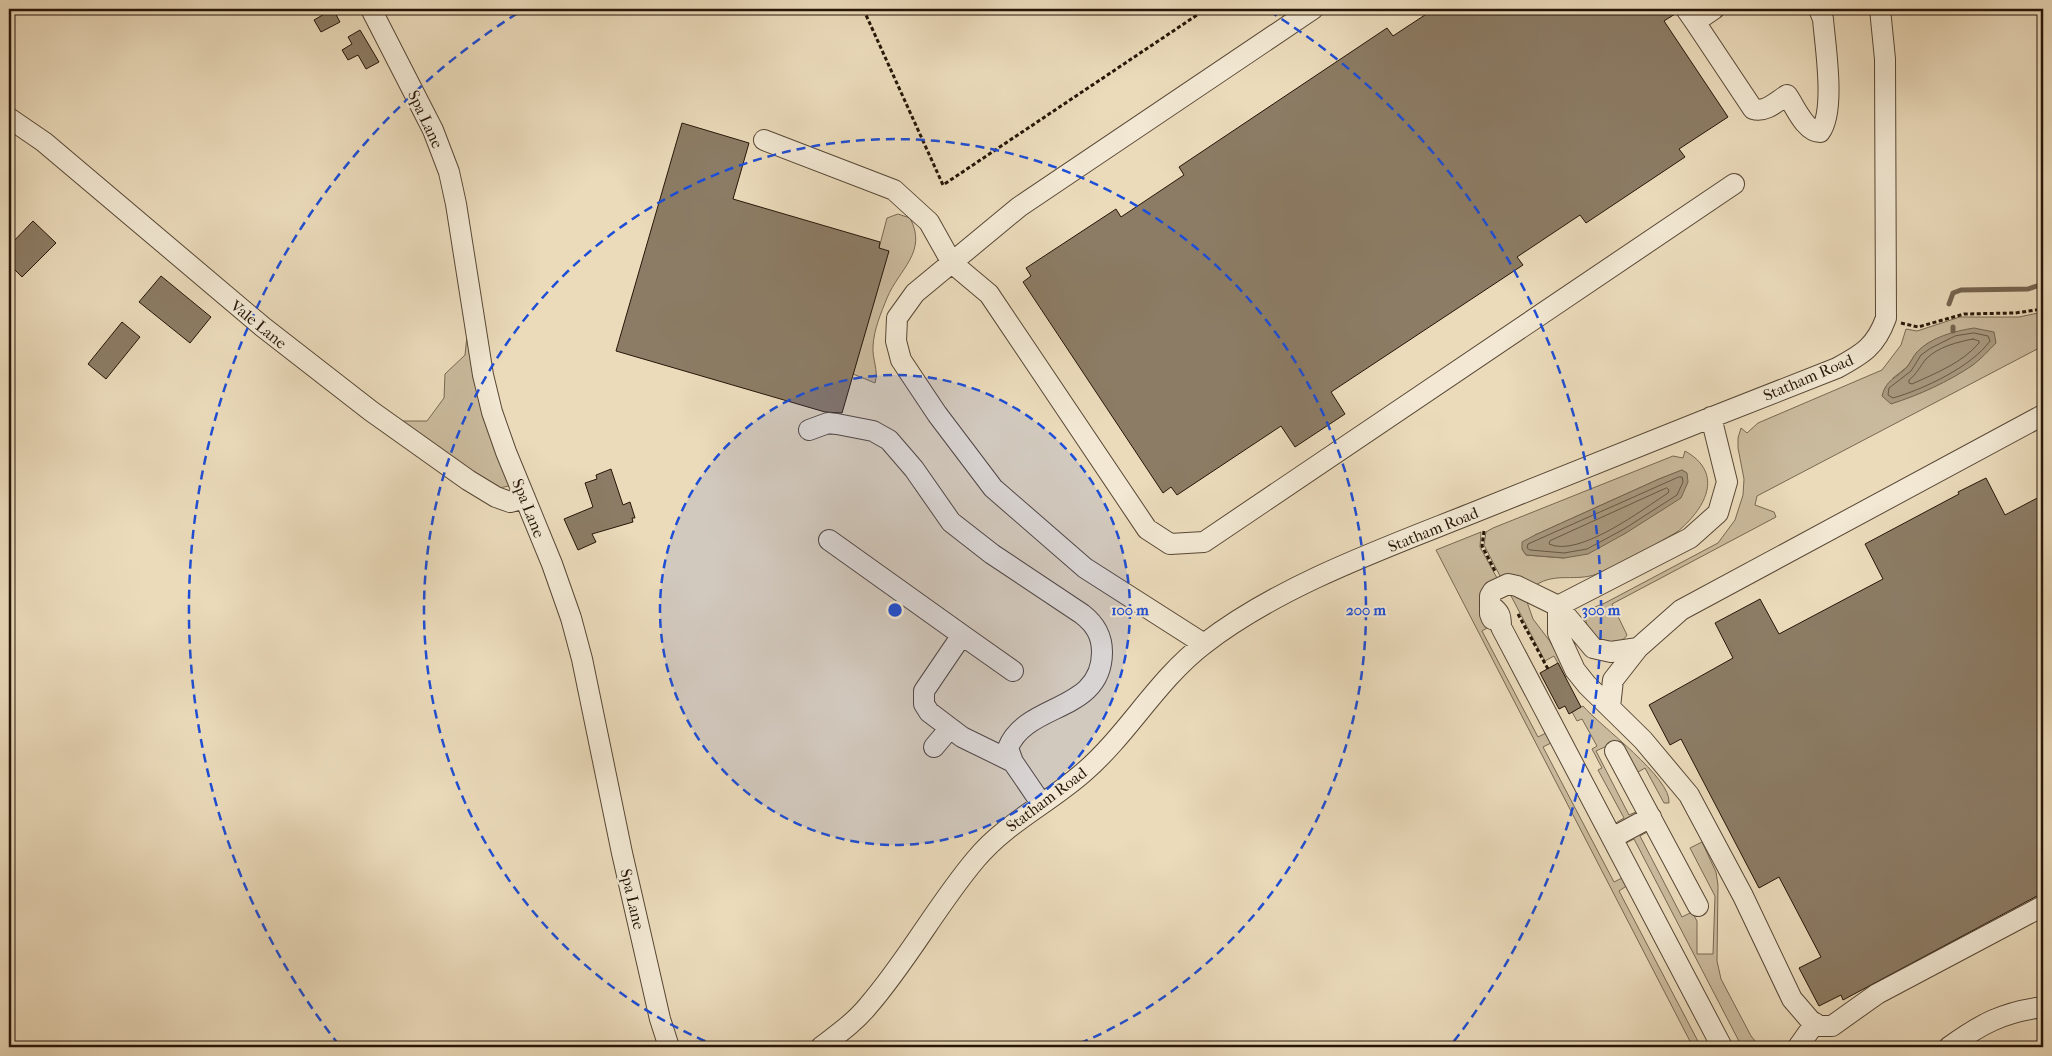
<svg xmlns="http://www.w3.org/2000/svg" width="2052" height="1056" font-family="'IM FELL French Canon',serif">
	<rect width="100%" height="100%" fill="#ebdbbb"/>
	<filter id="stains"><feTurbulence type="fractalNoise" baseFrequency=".004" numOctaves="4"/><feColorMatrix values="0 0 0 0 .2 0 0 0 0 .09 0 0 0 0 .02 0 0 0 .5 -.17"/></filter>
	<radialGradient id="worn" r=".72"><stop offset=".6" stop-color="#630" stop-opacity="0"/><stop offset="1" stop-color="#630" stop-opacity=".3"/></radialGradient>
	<!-- green -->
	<path fill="#caba9d" stroke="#786852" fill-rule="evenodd" d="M898,214l12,4c18,34 -11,51 -23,80 -6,15 -13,31 -14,48 -1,13 6,25 2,37l-22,-9 26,-126 8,-30z
		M2043,312v34l-286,150 -2,9 19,7 2,5 -164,87 15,31c-6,10 -18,9 -28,5 -9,-9 -19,-19 -9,-31l15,-6 113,-60 17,-23 8,-25 1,-16 -6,-31v-10l3,-10 6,5 11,-10 124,-53 19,-25 5,-16 11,2 43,-14h59zM1928,343l46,21c-26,16 -53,31 -83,39l2,-25 14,-11 10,-15z
		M468,326l27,117 14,43 -10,2 -15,-2 -86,-65h29l17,-23 1,-24 20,-19z
		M1685,451c41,23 19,59 -8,81 -25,14 -53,32 -80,42 -22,8 -41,-2 -61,11l-24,-8 -12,-1 -16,-31 2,-13 7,-4 180,-72 10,2zM1682,470l5,3 -123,85 -38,-3 -4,-6 13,-14 124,-56z
		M1481,532l-1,15 17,31 -9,6 4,41 -10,6 56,106 10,-5 5,10 -10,5 71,135 10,-5 4,8 -9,6 82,156h-8l-257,-497z
		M1509,592l17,7 7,20 16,21 19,33 -2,1 1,2 -2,1 -11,-21 -9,5z
		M1583,706c17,20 89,72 86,97h-5l-19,-35 -10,6 -17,-33 -22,10 33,64 9,-4 2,3 -25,14 -1,-4 10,-6 -26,-48 4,-2 -10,-19 5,-3 -15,-27 -5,2 -5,-9z
		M1647,828l2,3 -9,5 42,81 10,-5 5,9v33h16l2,-58 -25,-48 12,-6 14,30 2,13 -1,76 4,18 30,57 9,11h-18l-108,-208 -10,5 -2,-3z"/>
	<!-- water -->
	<path fill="#a8987e" stroke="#74644f" d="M1974,328l20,4 2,11c-7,7 -15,16 -23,22 -25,17 -54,30 -82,39l-9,-8c4,-17 14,-17 24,-28 5,-5 7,-12 11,-16 14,-15 38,-21 57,-24z
		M1682,470l5,3 1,9 -7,16 -55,35 -38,21 -24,4 -38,-3 -4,-6v-7l13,-7 124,-56z"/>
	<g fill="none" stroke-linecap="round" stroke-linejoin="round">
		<!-- shore -->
		<path stroke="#675743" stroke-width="1" d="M1974,333l14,3 2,5c-19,26 -66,48 -97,57l-5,-3 1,-7 22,-17 10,-16 10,-7 24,-12z
			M1973,339l6,2v2c-17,20 -43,30 -67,41l-3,-1v-3c8,-6 11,-14 17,-21 12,-12 31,-17 47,-20z
			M1679,477h3l1,5 -6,13 -53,34 -37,20 -23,4 -34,-3 -3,-2 1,-4 9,-4z
			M1667,488l2,2 -1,3c-25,16 -89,65 -119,51l1,-3z"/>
		<!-- stream -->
		<path stroke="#74644f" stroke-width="5" d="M1949,304l4,-11 8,-3 67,-1 15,-5
			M1953,327v4"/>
	</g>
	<!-- building -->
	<path fill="#8c7c65" stroke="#261608" d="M333,9l7,13 -19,10 -7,-12z
		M1434,9h240l1,5 -11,7 64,96 -49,32 6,8 -99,66 -6,-8 -63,42 6,8 -192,127 14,22 -50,33 -14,-21 -104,69 -6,-8 -8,6 -140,-211 8,-6 -5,-8 90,-59 5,8 63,-42 -5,-8 208,-139 6,8z
		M360,30l19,32 -13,7 -8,-14 -10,5 -6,-10 10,-6 -4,-7z
		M682,123l67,20 -16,56 147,43 -1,6 10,3 -47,162 -17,-1 -209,-61z
		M33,221l23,22 -34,34 -13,-13v-18z
		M161,276l50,41 -21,26 -51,-41z
		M122,322l18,15 -34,42 -18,-15z
		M611,469l12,36 7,-3 5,16h-3l1,4 -41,12 4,8 -18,8 -14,-31 29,-12 -8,-24 12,-4 -1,-4z
		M1986,478l19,37 38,-20v399l-6,2 -194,104 -2,-5 -22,11 -20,-38 22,-11 -42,-80 -20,11 -78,-149 -11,6 -21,-40 84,-47 -18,-35 45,-24 19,35 104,-55 -18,-35 94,-50 -1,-2z
		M1558,663l23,44 -12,7 -4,-8 -6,3 -19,-36z"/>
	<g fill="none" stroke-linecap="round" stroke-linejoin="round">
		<!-- minor casing -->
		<g stroke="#574735" stroke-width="22">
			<path id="minor" d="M371,9l62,121 16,42 7,32 27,171 9,37 14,40 46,112 19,54 11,41 40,194 38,166 9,28
				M1686,9l9,13 19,-13
				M1695,22l58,87c13,4 24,-8 34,-14 8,11 18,37 33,37 16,-21 5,-87 3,-113l-4,-10
				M9,118l35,24 219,185 108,84 97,69 28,17 14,5 15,-4
				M764,140l130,50 35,32 23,41 37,31 158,235 23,15 34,-2 530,-358
				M809,430l19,-7 9,1 36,7 16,9 25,29 37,53 41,32 90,60c13,10 20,21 20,38 0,61 -76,50 -94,96l5,14 28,41
				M829,540l133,95
				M1491,606c9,6 10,10 10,21l221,420
				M1558,606v27l17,37 12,15 56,55 46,55 54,101 49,103 18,21 9,6h13l45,-32 166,-88
				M1558,606l132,-68 28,-25 9,-31 -16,-65
				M1492,619l-2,-5v-18l3,-5 15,-7 9,2 41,20 35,42 18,4 27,-4
				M1204,644l-119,-76 -92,-80 -56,-74 -36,-54 -5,-19 1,-23 18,-25 104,-86 294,-198
				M1013,671l-51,-36 -38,56v13l5,8 33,25 51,25
				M1610,707l3,-27 25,-32 43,-38 362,-195
				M934,747l16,-19
				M1615,751l83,155
				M1612,838l39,-21
				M821,1047c17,-13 34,-25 47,-41 40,-46 69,-101 108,-147 30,-36 73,-56 108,-87 44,-38 73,-92 120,-128 76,-59 181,-96 271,-132 120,-48 241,-97 362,-144 26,-14 39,-22 49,-50l-1,-259 -5,-50
				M1798,1047l17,-24
				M1949,1047c32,-23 54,-35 94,-40"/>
		</g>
		<!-- path -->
		<path stroke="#261608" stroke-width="3" stroke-dasharray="4 2.5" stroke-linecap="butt" d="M867,9l-1,6 77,170 263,-176
			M1901,323l17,4 46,-13 51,-1 28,-4
			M1484,531l-2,15 13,25
			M1518,614l30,55"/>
		<!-- minor -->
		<use href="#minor" stroke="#f2e8d3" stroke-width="20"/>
	</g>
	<!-- distance rings -->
	<circle cx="895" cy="610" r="235" fill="#1d4ed8" fill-opacity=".12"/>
	<g fill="none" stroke="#1d4ed8" stroke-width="2.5" stroke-dasharray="9 6">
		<circle cx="895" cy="610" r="235"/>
		<path d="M719 1047A471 471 0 1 1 1071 1047"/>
		<path d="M339 1045A706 706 0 0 1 521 11M1269 11A706 706 0 0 1 1451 1045"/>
	</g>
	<g text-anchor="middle" stroke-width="4" stroke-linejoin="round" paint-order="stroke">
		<!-- street labels -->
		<g font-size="16" fill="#261608" stroke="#f2e8d3">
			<text transform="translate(426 119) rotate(65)" y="6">Spa Lane</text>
			<text transform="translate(259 324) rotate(39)" y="6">Vale Lane</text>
			<text transform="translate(1808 377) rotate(-23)" y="6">Statham Road</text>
			<text transform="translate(529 508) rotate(68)" y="6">Spa Lane</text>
			<text transform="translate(1433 529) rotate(-22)" y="6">Statham Road</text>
			<text transform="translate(1046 799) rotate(-37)" y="6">Statham Road</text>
			<text transform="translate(633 899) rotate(77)" y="6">Spa Lane</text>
		</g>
	</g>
	<circle cx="895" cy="610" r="8" fill="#1d4ed8" stroke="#f2e8d3" stroke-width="2.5"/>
	<g font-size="15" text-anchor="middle" font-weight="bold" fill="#1d4ed8" stroke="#f2e8d3" stroke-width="4" stroke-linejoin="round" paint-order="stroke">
		<text x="1130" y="615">100 m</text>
		<text x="1366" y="615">200 m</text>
		<text x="1601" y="615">300 m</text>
	</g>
	<!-- margin -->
	<rect width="2052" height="1056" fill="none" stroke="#ebdbbb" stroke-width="30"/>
	<rect x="10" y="10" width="2032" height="1036" fill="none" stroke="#261608" stroke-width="2.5"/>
	<rect x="15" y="15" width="2022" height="1026" fill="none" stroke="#261608"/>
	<rect width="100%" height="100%" filter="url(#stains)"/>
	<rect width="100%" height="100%" fill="url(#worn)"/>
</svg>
